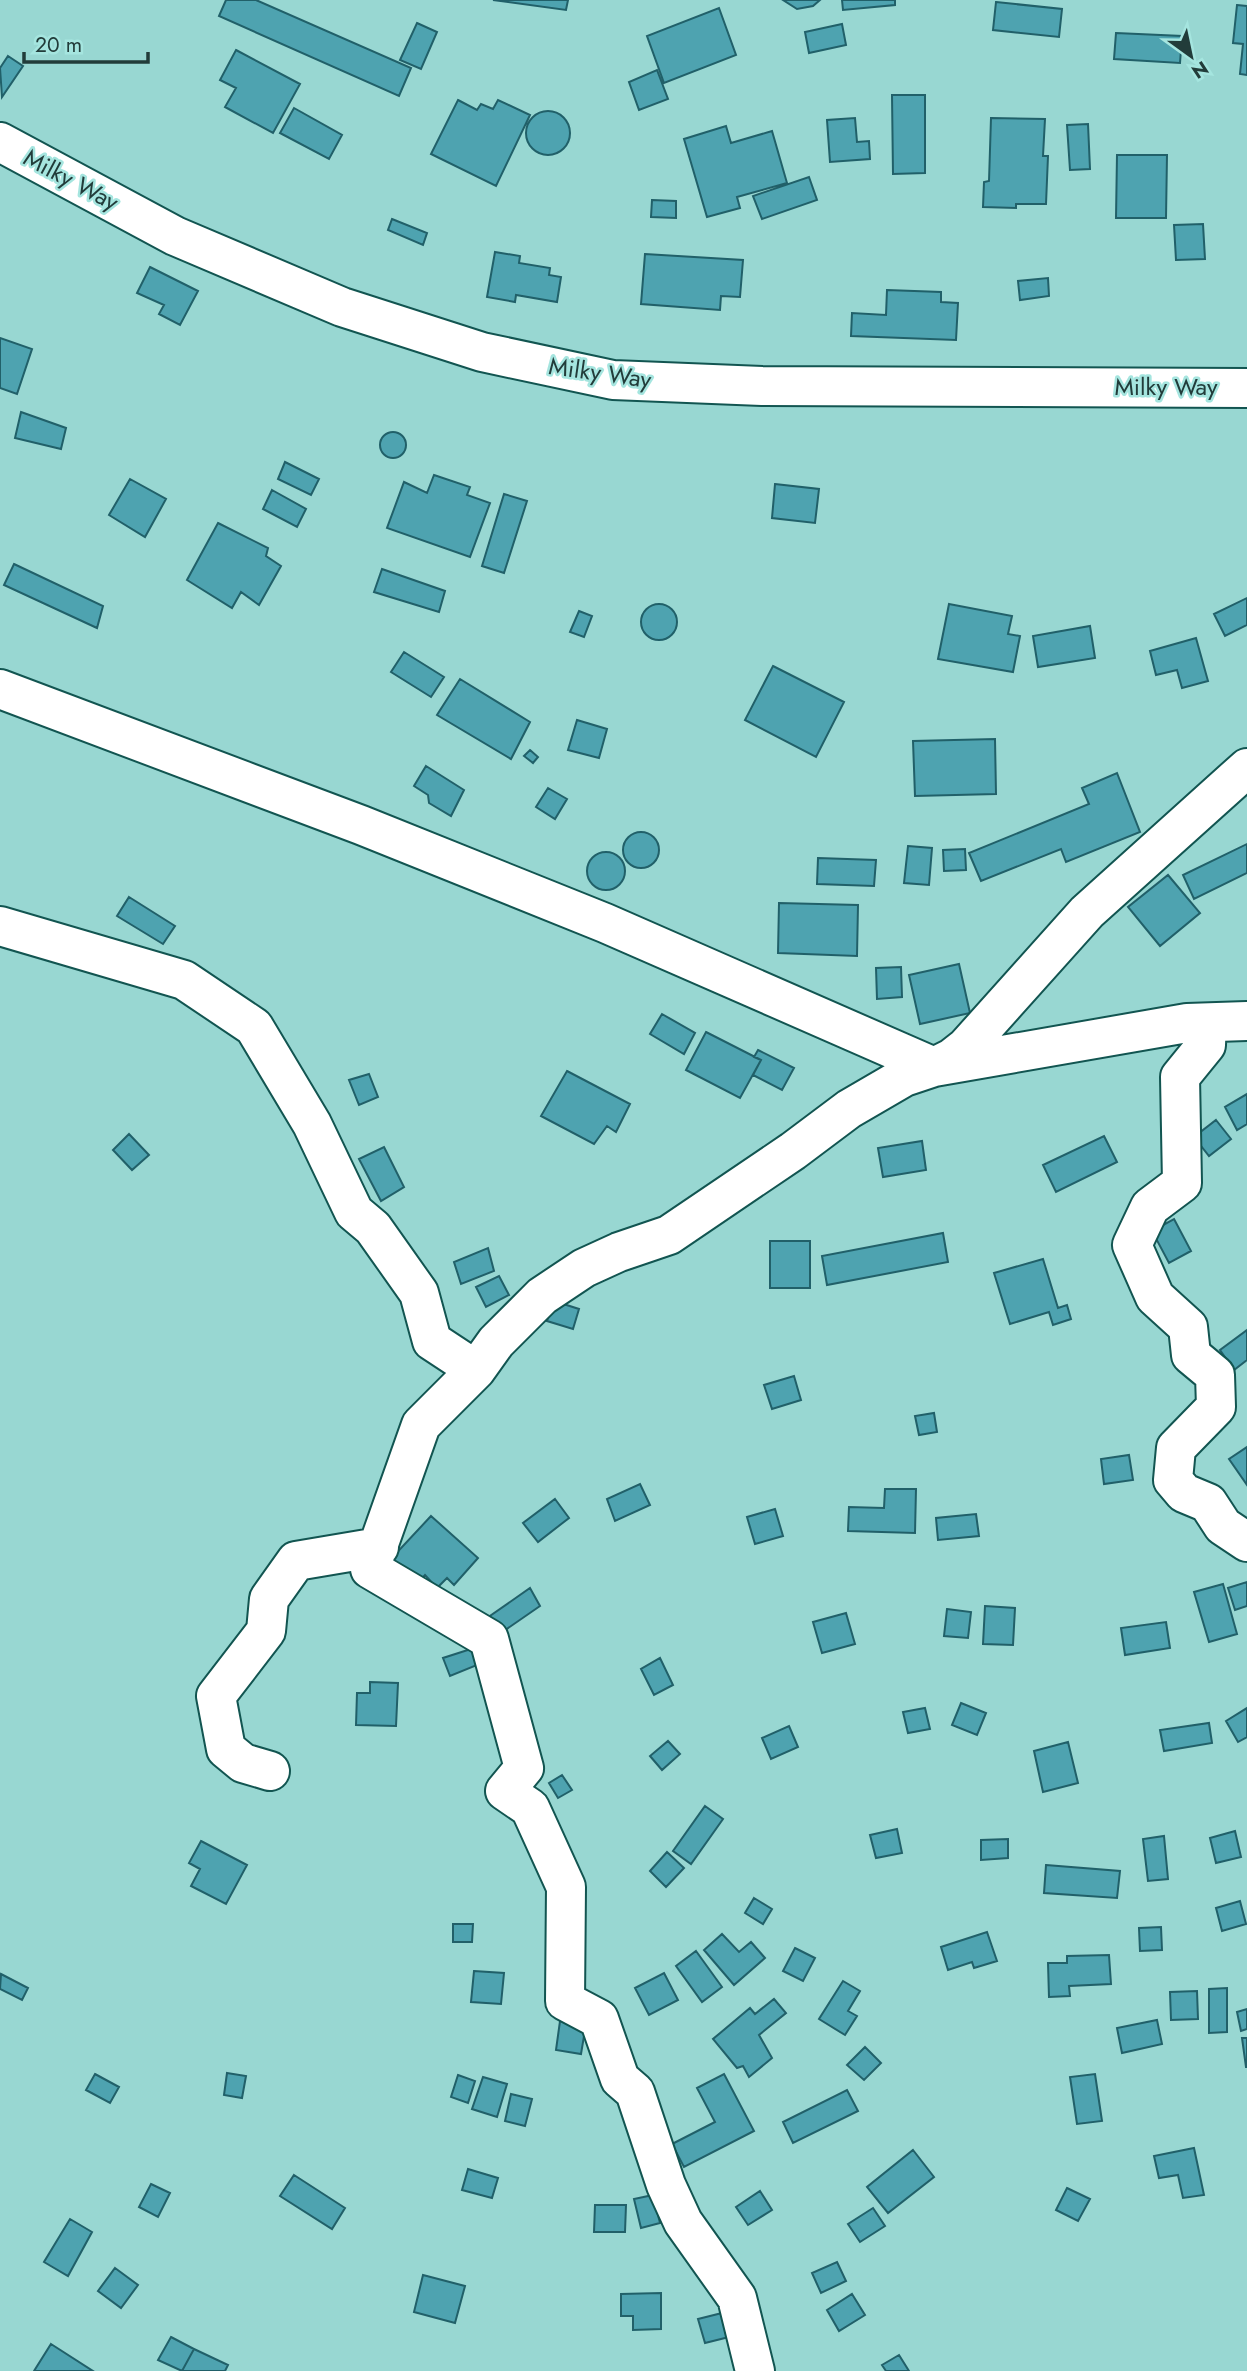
<svg xmlns="http://www.w3.org/2000/svg" width="1247" height="2371" font-family="Jost,sans-serif">
	<rect width="100%" height="100%" fill="#98d7d2"/>
	<!-- building -->
	<path fill="#4ea3b0" stroke="#216069" stroke-width="2" d="M226,0h30l155,68 -12,28 -180,-80z
		M493,0h75l-2,10z
		M820,0l-7,6 -16,3 -14,-9z
		M842,0h53v5l-52,5z
		M996,2l66,7 -3,28 -66,-7z
		M1237,5l10,1v69l-7,-1 3,-30 -10,-1z
		M719,8l17,47 -72,28 -17,-47z
		M417,23l20,9 -16,37 -21,-9z
		M842,24l4,21 -37,8 -4,-21z
		M1116,33l66,3 -2,27 -66,-4z
		M236,50l64,34 -27,49 -48,-26 11,-19 -16,-8z
		M8,56l15,10 -21,31 -2,-29z
		M657,70l11,29 -29,11 -10,-28z
		M892,95h33v78l-32,1z
		M458,100l19,10 4,-6 12,5 5,-9 32,15 -34,71 -65,-32z
		M294,108l48,27 -13,24 -49,-26z
		M526 133a22 22 0 1 1 44 0a22 22 0 1 1-44 0Z
		M855,118l2,24 12,-1 1,18 -40,3 -3,-42z
		M991,118l54,1 -2,37h5l-2,48h-30v4l-33,-1 1,-25 5,-1z
		M1088,124l2,45 -20,1 -3,-45z
		M726,126l5,17 41,-12 15,52 -50,14 3,11 -33,9 -23,-78z
		M1117,155h50l-1,63h-50z
		M809,177l8,23 -55,19 -9,-23z
		M652,200l24,1v17l-25,-1z
		M392,219l35,14 -4,12 -35,-15z
		M1203,224l2,35 -29,1 -2,-35z
		M495,252l25,4 -1,7 31,5 -1,7 12,2 -4,25 -41,-7 -1,7 -28,-5z
		M645,254l98,6 -3,37 -19,-1 -1,14 -79,-6z
		M150,267l48,24 -18,34 -21,-11 5,-9 -27,-12z
		M1048,278l1,18 -29,4 -2,-19z
		M887,290l54,2v10l17,1 -2,37 -105,-4 1,-23 34,2z
		M0,338l32,11 -15,45 -17,-6z
		M21,412l45,16 -5,21 -46,-11z
		M380 445a13 13 0 1 1 26 0a13 13 0 1 1-26 0Z
		M285,462l34,17 -8,16 -33,-16z
		M434,475l36,12 -3,8 23,8 -20,54 -83,-29 17,-46 23,11z
		M130,479l36,20 -21,38 -36,-22z
		M775,484l44,5 -4,34 -43,-5z
		M272,490l34,19 -9,18 -34,-18z
		M504,494l23,7 -23,72 -22,-7z
		M218,523l50,25 -2,8 15,10 -22,39 -18,-13 -9,16 -45,-28z
		M14,564l89,42 -6,22 -93,-43z
		M382,569l63,22 -6,21 -65,-20z
		M1247,598v27l-22,11 -11,-22z
		M949,604l63,12 -4,18 12,2 -7,36 -75,-13z
		M641 622a18 18 0 1 1 36 0a18 18 0 1 1-36 0Z
		M579,611l13,5 -8,21 -14,-5z
		M1090,626l5,32 -57,9 -5,-31z
		M1196,638l12,43 -26,7 -5,-18 -21,5 -6,-24z
		M404,652l40,25 -13,20 -40,-25z
		M773,666l71,36 -28,55 -71,-37z
		M460,679l70,43 -19,37 -74,-44z
		M577,720l30,9 -8,29 -31,-8z
		M995,739l1,55 -81,2 -2,-55z
		M530,750l8,7 -5,6 -9,-7z
		M426,766l38,24 -13,26 -22,-13 -1,-8 -14,-9z
		M1117,773l23,59 -74,30 -5,-13 -80,32 -12,-28 120,-49 -7,-16z
		M548,788l19,11 -12,20 -19,-12z
		M623 850a18 18 0 1 1 36 0a18 18 0 1 1-36 0Z
		M1247,844v29l-53,26 -11,-24z
		M908,846l24,2 -3,37 -25,-2z
		M965,849l1,21 -22,1 -1,-21z
		M587 871a19 19 0 1 1 38 0a19 19 0 1 1-38 0Z
		M818,858l58,2 -2,26 -57,-2z
		M1168,875l32,38 -40,33 -32,-39z
		M129,897l46,29 -12,18 -46,-28z
		M779,903l79,2 -1,51 -79,-3z
		M959,964l11,49 -50,11 -11,-49z
		M901,967l1,30 -25,2 -1,-31z
		M662,1014l33,19 -11,21 -34,-20z
		M706,1032l55,28 -21,38 -54,-28z
		M758,1050l36,18 -12,22 -29,-15 8,-15 -7,-3z
		M567,1071l63,33 -14,28 -9,-6 -13,18 -53,-28z
		M369,1074l9,23 -19,8 -10,-25z
		M1247,1094v30l-10,6 -12,-23z
		M1216,1120l15,19 -22,17 -15,-19z
		M129,1134l20,21 -17,15 -19,-20z
		M1104,1136l13,26 -61,30 -13,-27z
		M922,1141l4,29 -43,7 -5,-29z
		M384,1147l20,40 -23,14 -22,-42z
		M1174,1219l17,32 -22,12 -17,-32z
		M943,1233l5,29 -121,23 -5,-29z
		M770,1241h40v47h-40z
		M488,1248l6,23 -33,13 -7,-22z
		M1043,1259l15,49 9,-3 4,14 -18,6 -4,-13 -39,12 -16,-51z
		M499,1276l10,19 -23,12 -10,-20z
		M554,1301l25,8 -6,20 -26,-8z
		M1247,1330v30l-13,10 -14,-20z
		M794,1376l7,24 -29,9 -8,-24z
		M934,1413l3,19 -18,3 -4,-19z
		M1247,1447v38l-18,-26z
		M1129,1455l4,25 -29,4 -3,-25z
		M640,1484l10,21 -35,16 -8,-22z
		M885,1489h31l-1,44 -67,-2 1,-24 35,1z
		M555,1499l14,19 -31,24 -15,-19z
		M775,1509l8,27 -28,8 -8,-27z
		M976,1514l3,22 -41,4 -2,-22z
		M431,1516l47,42 -24,27 -7,-7 -10,10 -12,-13 -9,10 -27,-24z
		M1247,1582v24l-12,4 -7,-22z
		M1223,1584l14,50 -28,8 -15,-50z
		M530,1588l10,18 -42,29 -11,-17z
		M985,1606l30,2 -2,37 -30,-1z
		M947,1609l24,3 -3,26 -24,-2z
		M846,1613l9,31 -33,9 -9,-31z
		M1166,1622l4,26 -45,7 -4,-27z
		M477,1647l5,16 -32,13 -7,-18z
		M660,1658l13,27 -19,10 -13,-26z
		M370,1682l28,1 -2,43 -40,-1 1,-32h13z
		M961,1703l25,10 -9,22 -25,-10z
		M925,1708l5,21 -22,4 -5,-21z
		M1247,1708v29l-9,5 -12,-21z
		M1209,1723l3,20 -48,8 -4,-21z
		M789,1726l9,21 -27,12 -9,-21z
		M668,1741l12,13 -18,16 -12,-14z
		M1068,1742l10,41 -35,9 -9,-41z
		M562,1775l10,15 -14,8 -9,-15z
		M705,1806l18,13 -32,45 -18,-13z
		M897,1829l5,24 -26,5 -6,-23z
		M1235,1831l6,26 -25,6 -6,-25z
		M1164,1836l4,43 -20,2 -5,-42z
		M1008,1839v19l-27,2v-20z
		M201,1841l46,24 -21,39 -35,-18 9,-17 -11,-6z
		M667,1852l17,16 -18,19 -16,-16z
		M1046,1865l74,6 -3,27 -73,-5z
		M754,1898l18,11 -9,15 -18,-11z
		M1240,1901l6,23 -24,7 -6,-23z
		M453,1924h20l-1,18h-19z
		M1161,1927l1,23 -22,1 -1,-23z
		M987,1932l10,29 -23,7 -2,-6 -24,8 -7,-23z
		M722,1934l17,18 12,-10 14,16 -31,27 -30,-35z
		M795,1948l20,10 -12,23 -20,-10z
		M696,1951l26,36 -20,15 -26,-36z
		M1109,1955l2,29 -42,2 1,10 -21,1 -1,-34h19v-7z
		M474,1971l30,2 -3,31 -30,-2z
		M664,1973l14,27 -29,15 -14,-27z
		M1,1974l27,14 -6,12 -22,-11z
		M843,1981l17,10 -12,20 9,5 -12,19 -26,-16z
		M1227,1988v44l-18,1v-44z
		M1197,1991l1,28 -27,1 -1,-28z
		M774,1999l12,14 -27,22 13,23 -23,19 -6,-11 -6,2 -24,-29 37,-31 5,6z
		M1247,2009v20l-6,2 -4,-19z
		M1157,2020l5,24 -40,9 -5,-25z
		M560,2021l26,3 -5,30 -25,-4z
		M1242,2038h5v29h-1z
		M865,2047l16,16 -17,17 -17,-15z
		M227,2073l19,3 -4,22 -18,-3z
		M95,2074l24,13 -9,16 -24,-13z
		M724,2074l30,57 -70,36 -12,-23 43,-22 -18,-34z
		M1095,2074l7,47 -25,3 -7,-47z
		M458,2075l17,6 -7,22 -17,-6z
		M483,2077l24,7 -10,33 -25,-8z
		M847,2090l11,21 -65,32 -10,-21z
		M511,2094l21,5 -7,27 -20,-5z
		M1194,2148l10,47 -21,3 -5,-23 -19,3 -5,-22z
		M913,2150l21,27 -46,36 -21,-26z
		M468,2169l30,9 -6,20 -30,-8z
		M294,2175l51,33 -13,21 -52,-33z
		M151,2184l19,9 -12,24 -19,-10z
		M1067,2188l23,11 -12,22 -22,-11z
		M760,2191l12,19 -24,15 -12,-18z
		M653,2195l7,28 -19,5 -7,-29z
		M595,2205h31l-1,27h-31z
		M873,2208l12,18 -25,16 -12,-18z
		M70,2219l22,13 -24,44 -24,-14z
		M837,2262l9,19 -25,12 -9,-20z
		M115,2268l23,17 -17,23 -23,-17z
		M423,2275l42,11 -10,37 -41,-11z
		M661,2293v36l-28,1v-14h-12v-22z
		M852,2294l13,21 -26,16 -12,-21z
		M726,2312l7,24 -28,7 -7,-24z
		M171,2337l23,12 -12,22 -24,-11z
		M51,2344l42,27h-59z
		M194,2349l34,16 -3,6h-43z
		M899,2355l10,16h-23l-4,-6z"/>
	<g fill="none" stroke-linecap="round" stroke-linejoin="round">
		<!-- street casing -->
		<g stroke="#125551" stroke-width="42">
			<path id="street" d="M0,689l361,136 244,98 329,144 253,-44 60,-2
				M0,926l184,54 70,47 58,97 42,88 19,16 46,65 13,48 44,29
				M1207,1023l-1,22 -26,32 2,106 -32,24 -18,38 23,52 33,30 3,28 24,20 1,32 -40,41 -3,32 11,13 24,10 15,23 24,16
				M270,1771l-27,-8 -17,-14 -10,-53 50,-65 3,-32 27,-38 83,-14
				M755,2371l-18,-73 -54,-76 -17,-37 -31,-93 -15,-13 -21,-60 -34,-18 1,-114 -36,-79 -25,-17 19,-23 -35,-129 -119,-70 51,-144 55,-55 20,-28 46,-46 42,-28 35,-16 50,-17 124,-84 56,-42 55,-32 30,-10 18,-9 14,-11 121,-135 160,-144"/>
		</g>
		<!-- secondary casing -->
		<g stroke="#125551" stroke-width="42">
			<path id="secondary" d="M0,142l175,94 167,71 140,45 131,28 149,6 485,2"/>
		</g>
		<!-- street -->
		<use href="#street" stroke="#fff" stroke-width="38"/>
		<!-- secondary -->
		<use href="#secondary" stroke="#fff" stroke-width="38"/>
	</g>
	<g text-anchor="middle" stroke-width="5" stroke-linejoin="round" paint-order="stroke">
		<!-- street labels -->
		<g font-size="24" fill="#223c3a" stroke="#a5e5df">
			<text transform="translate(71 180) rotate(28)" y="8">Milky Way</text>
			<text transform="translate(600 373) rotate(8)" y="8">Milky Way</text>
			<text x="1166" y="395">Milky Way</text>
		</g>
	</g>
	<!-- north arrow -->
	<g transform="translate(1191 56) rotate(147)" stroke="#a5e5df" stroke-width="5" paint-order="stroke">
	<path d="M0-5L12 26L0 18L-12 26Z" fill="#223c3a"/>
	<text y="-10" font-size="19" font-weight="bold" text-anchor="middle" fill="#223c3a">N</text>
	</g>
	<!-- scale -->
	<path d="M24 52v10h124v-10" fill="none" stroke="#223c3a" stroke-width="3.5"/>
	<text x="35" y="52" font-size="21" fill="#223c3a" stroke="#a5e5df" stroke-width="5" paint-order="stroke">20 m</text>
</svg>
